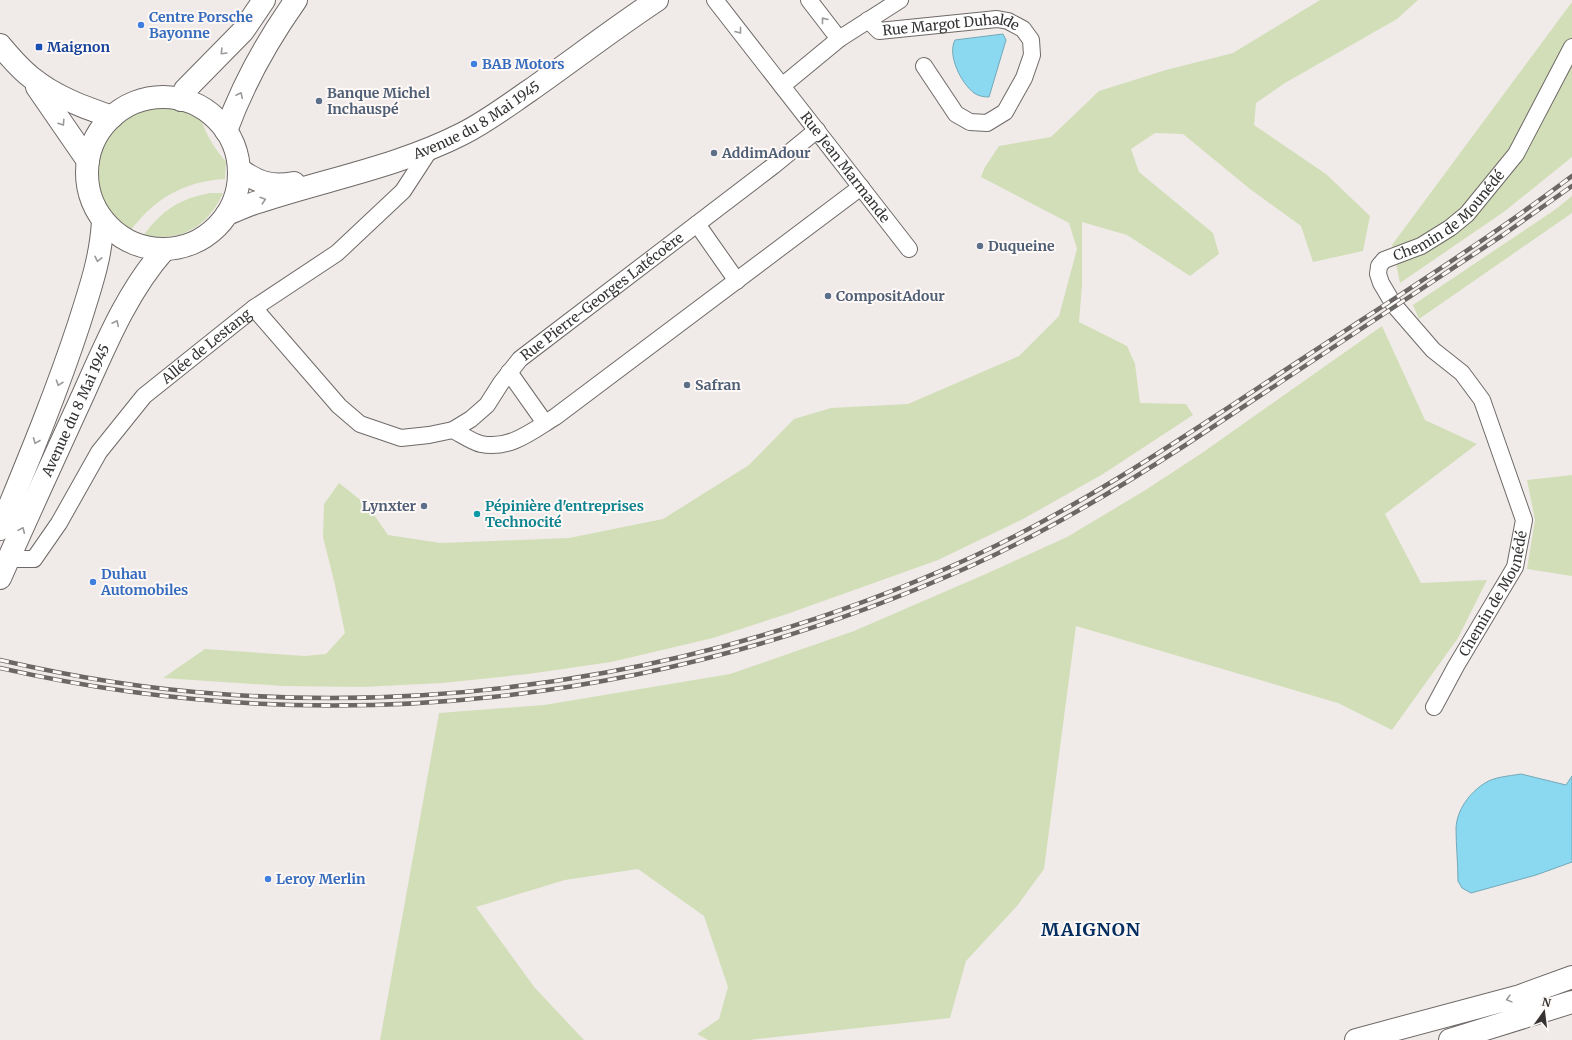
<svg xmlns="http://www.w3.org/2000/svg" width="1572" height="1040" font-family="Merriweather,serif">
	<rect width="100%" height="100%" fill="#f0ebe9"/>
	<!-- green -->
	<path fill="#d2deb7" d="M1320,0h98l-21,19 -112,64 -29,20 -2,22 72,49 44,42 -7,35 -50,11 -12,-36 -51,-37 -67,-55 -28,-1 -24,16 8,23 74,61 6,21 -29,22 -63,-41 -45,-13v63l-3,37 48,24 8,18 5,39 46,1 7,11 -90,59 -80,45 -85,41 -151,54 -74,24 -102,24 -83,12 -86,9 -79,4 -79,-1 -121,-8 42,-29 100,7 21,-2 19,-21 -10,-48 -12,-48 1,-33 15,-21 29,23 20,29 53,8 128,-5 94,-19 86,-54 45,-46 37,-11 77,-4 111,-48 40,-40 18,-67 -8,-26 -88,-46 4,-10 14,-21 52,-9 48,-46 67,-21 67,-17z
		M1572,2v155l-67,54 -105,72 -8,-38z
		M163,107l20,3 18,10c6,16 14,29 25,42l-1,17c-39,2 -70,19 -94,51 -11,-8 -20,-17 -27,-29 -19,-33 1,-82 38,-91 7,-2 14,-2 21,-3z
		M210,193h13c-16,35 -41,48 -80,43 19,-26 36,-37 67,-43z
		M1572,196v17l-153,106 -6,-14 143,-96z
		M1382,326l43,94 52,24 -92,70 36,69 66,-3 -29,58 -66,92 -54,-27 -262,-77 -32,243 -27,37 -51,55 -16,57 -201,22h-41l-11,-6 22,-15 9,-32 -24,-71 -66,-47 -73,11 -89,27 59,81 49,52h-204l59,-327 105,-8 186,-31 124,-43 134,-58 79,-36 77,-46 58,-38z
		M1572,475v101l-45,-7 8,-49 -8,-40z"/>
	<!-- water -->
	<path fill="#8bd9f1" stroke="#72a8b8" d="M1003,34l3,6 -17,57c-6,0 -10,-1 -15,-4 -13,-10 -27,-38 -19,-53z
		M1521,774l45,11 6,-9v86l-36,13 -65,18 -9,-5 -4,-7c0,-18 -2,-35 -2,-53 1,-18 13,-35 29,-45 9,-6 24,-7 36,-9z"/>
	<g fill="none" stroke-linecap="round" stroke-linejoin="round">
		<!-- street casing -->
		<g stroke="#6f6a68" stroke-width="18">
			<g id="street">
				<path id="s1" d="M715,0l194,249"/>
				<path d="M809,0l30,39"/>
				<path id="s2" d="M868,20l11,11 118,-12 11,2 15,8 8,11 1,15 -8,23 -19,34 -18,11 -17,-1 -14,-8 -32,-48"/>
				<path d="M782,86l57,-47 61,-39"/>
				<path d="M697,224l40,57"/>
				<path d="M254,308l85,98 21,18 41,14 28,-3 24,-5c8,4 19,12 28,14 29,6 51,-13 74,-27l306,-230"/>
				<path d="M509,372l36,51"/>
				<path id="s3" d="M453,430l18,-11 16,-14 14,-22 19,-24 253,-193 44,-36"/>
				<path id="s4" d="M8,559h26l25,-36 40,-71 45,-56 110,-88 83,-55 66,-62 28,-43"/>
				<path id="s5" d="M1434,707l22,-41 59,-99 9,-47 -42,-120 -20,-27 -29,-23 -39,-45 -13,-22 -3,-9 1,-8 5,-6 37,-14 29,-18 17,-14 49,-60 56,-107"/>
			</g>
		</g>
		<!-- secondary casing -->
		<g stroke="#6f6a68" stroke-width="24">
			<g id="secondary">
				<path d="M0,45c10,12 20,24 32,33 23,19 52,29 80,39"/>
				<path d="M37,87l51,74"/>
				<path d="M239,169c19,14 32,18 55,14"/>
				<path id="s6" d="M227,214c11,-4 22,-10 34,-13 67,-22 138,-35 201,-67 24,-12 45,-28 67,-43 43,-30 84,-62 128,-91"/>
			</g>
		</g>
		<!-- primary casing -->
		<g stroke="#6f6a68" stroke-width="24">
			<g id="primary">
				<circle cx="163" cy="173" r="76"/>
				<path d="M181,100l4,-10 58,-59 21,-31"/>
				<path d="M226,131c17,-47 41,-90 70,-131"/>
				<path d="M0,529c28,-68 56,-135 79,-205 11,-35 22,-66 24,-103"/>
				<path id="s7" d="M0,578c27,-61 55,-122 83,-183 23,-51 44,-103 81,-145"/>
			</g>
		</g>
		<!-- highway casing -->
		<g stroke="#6f6a68" stroke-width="24">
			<path id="highway" d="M1356,1040l164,-44 52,-19
				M1450,1040l122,-38"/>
		</g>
		<!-- street -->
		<use href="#street" stroke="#fff" stroke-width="16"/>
		<!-- secondary -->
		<use href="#secondary" stroke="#fff" stroke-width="22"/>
		<!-- primary -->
		<use href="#primary" stroke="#fff" stroke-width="22"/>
		<!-- highway -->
		<use href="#highway" stroke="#fff" stroke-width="22"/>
		<!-- rail casing -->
		<g stroke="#6a6765" stroke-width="4.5">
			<path id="rail" d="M0,660c73,17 146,29 220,34 257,19 518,-30 752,-137 117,-54 223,-128 330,-198 91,-60 184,-118 270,-183
				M0,668c331,75 664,36 973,-103 73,-33 143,-75 211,-119l319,-211 69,-49"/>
		</g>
		<!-- rail -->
		<use href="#rail" stroke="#fef8f6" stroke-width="3" stroke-dasharray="9" stroke-linecap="butt"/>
	</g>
	<!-- one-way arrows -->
	<defs><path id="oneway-chevron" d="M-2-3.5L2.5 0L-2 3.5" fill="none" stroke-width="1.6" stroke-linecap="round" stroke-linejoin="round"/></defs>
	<g stroke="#9a9a99">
		<use href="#oneway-chevron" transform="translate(824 20) rotate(-128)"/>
		<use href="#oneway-chevron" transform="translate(739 31) rotate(52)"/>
		<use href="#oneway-chevron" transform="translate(223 52) rotate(134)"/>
		<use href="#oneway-chevron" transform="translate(240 95) rotate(-64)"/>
		<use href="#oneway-chevron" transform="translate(62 123) rotate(57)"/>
		<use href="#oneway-chevron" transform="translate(263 200) rotate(-18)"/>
		<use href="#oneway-chevron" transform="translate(98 259) rotate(102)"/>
		<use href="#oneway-chevron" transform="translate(116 323) rotate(-64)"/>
		<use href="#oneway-chevron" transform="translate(59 383) rotate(109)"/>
		<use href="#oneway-chevron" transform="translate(36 441) rotate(112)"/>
		<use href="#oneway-chevron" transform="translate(22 530) rotate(-66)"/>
		<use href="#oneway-chevron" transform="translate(1509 999) rotate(165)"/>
	</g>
	<!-- markers -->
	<g fill="#3f7fe0" stroke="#fef8f6" stroke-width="1.5">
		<circle cx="141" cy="25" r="4"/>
		<circle cx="474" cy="64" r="4"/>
		<circle cx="93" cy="582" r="4"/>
		<circle cx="268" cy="879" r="4"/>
	</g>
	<rect fill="#1a4fb4" stroke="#fef8f6" stroke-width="1.5" x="35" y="43" width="8" height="8" rx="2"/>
	<g fill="#5c6f8a" stroke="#fef8f6" stroke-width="1.5">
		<circle cx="319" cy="101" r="4"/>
		<circle cx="714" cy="153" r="4"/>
		<circle cx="980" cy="246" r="4"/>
		<circle cx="828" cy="296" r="4"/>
		<circle cx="687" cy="385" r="4"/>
		<circle cx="424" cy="506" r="4"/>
	</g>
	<circle fill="#0f9aa8" stroke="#fef8f6" stroke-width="1.5" cx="477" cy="514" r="4"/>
	<g text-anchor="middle" stroke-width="4" stroke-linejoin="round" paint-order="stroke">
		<!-- shop labels -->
		<g font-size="14" font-weight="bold" fill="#366cbe" stroke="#fef8f6" text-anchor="start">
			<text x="149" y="22">Centre Porsche<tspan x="149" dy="16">Bayonne</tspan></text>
			<text x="482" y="69">BAB Motors</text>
			<text x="101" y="579">Duhau<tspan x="101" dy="16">Automobiles</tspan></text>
			<text x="276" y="884">Leroy Merlin</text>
		</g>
		<!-- street labels -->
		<g font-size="14" fill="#363433" stroke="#fef8f6">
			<text dy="5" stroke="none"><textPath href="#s2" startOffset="88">Rue Margot Duhalde</textPath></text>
			<text dy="5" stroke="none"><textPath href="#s6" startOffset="268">Avenue du 8 Mai 1945</textPath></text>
			<text dy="5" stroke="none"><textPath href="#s1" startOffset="212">Rue Jean Marmande</textPath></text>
			<text dy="5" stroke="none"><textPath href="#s5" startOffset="598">Chemin de Mounédé</textPath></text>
			<text dy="5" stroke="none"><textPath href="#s3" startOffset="202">Rue Pierre-Georges Latécoère</textPath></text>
			<text dy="5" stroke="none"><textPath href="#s4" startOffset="303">Allée de Lestang</textPath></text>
			<text dy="5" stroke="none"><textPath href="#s7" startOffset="184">Avenue du 8 Mai 1945</textPath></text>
			<text dy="5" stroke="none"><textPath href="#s5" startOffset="129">Chemin de Mounédé</textPath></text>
		</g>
		<!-- transit labels -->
		<g font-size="14" font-weight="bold" fill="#164399" stroke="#fef8f6" text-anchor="start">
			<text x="47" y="52">Maignon</text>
		</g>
		<!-- service labels -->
		<g font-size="14" font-weight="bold" fill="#4e5e75" stroke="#fef8f6" text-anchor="start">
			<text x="327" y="98">Banque Michel<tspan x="327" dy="16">Inchauspé</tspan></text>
			<text x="722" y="158">AddimAdour</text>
			<text x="988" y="251">Duqueine</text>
			<text x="836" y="301">CompositAdour</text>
			<text x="695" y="390">Safran</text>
			<text x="416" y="511" text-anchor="end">Lynxter</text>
		</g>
		<!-- culture labels -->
		<g font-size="14" font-weight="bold" fill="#0d838f" stroke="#fef8f6" text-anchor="start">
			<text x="485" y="511">Pépinière d'entreprises<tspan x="485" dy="16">Technocité</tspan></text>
		</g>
		<!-- district labels -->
		<g font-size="18" font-weight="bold" letter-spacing="1" fill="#042d60" stroke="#fef8f6">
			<text x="1091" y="936">MAIGNON</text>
		</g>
	</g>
	<!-- north arrow -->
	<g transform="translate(1544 1012) rotate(14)" stroke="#fef8f6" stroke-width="3" paint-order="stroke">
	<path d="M0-3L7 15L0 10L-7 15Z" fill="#363433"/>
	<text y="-6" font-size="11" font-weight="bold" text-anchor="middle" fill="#363433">N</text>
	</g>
</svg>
